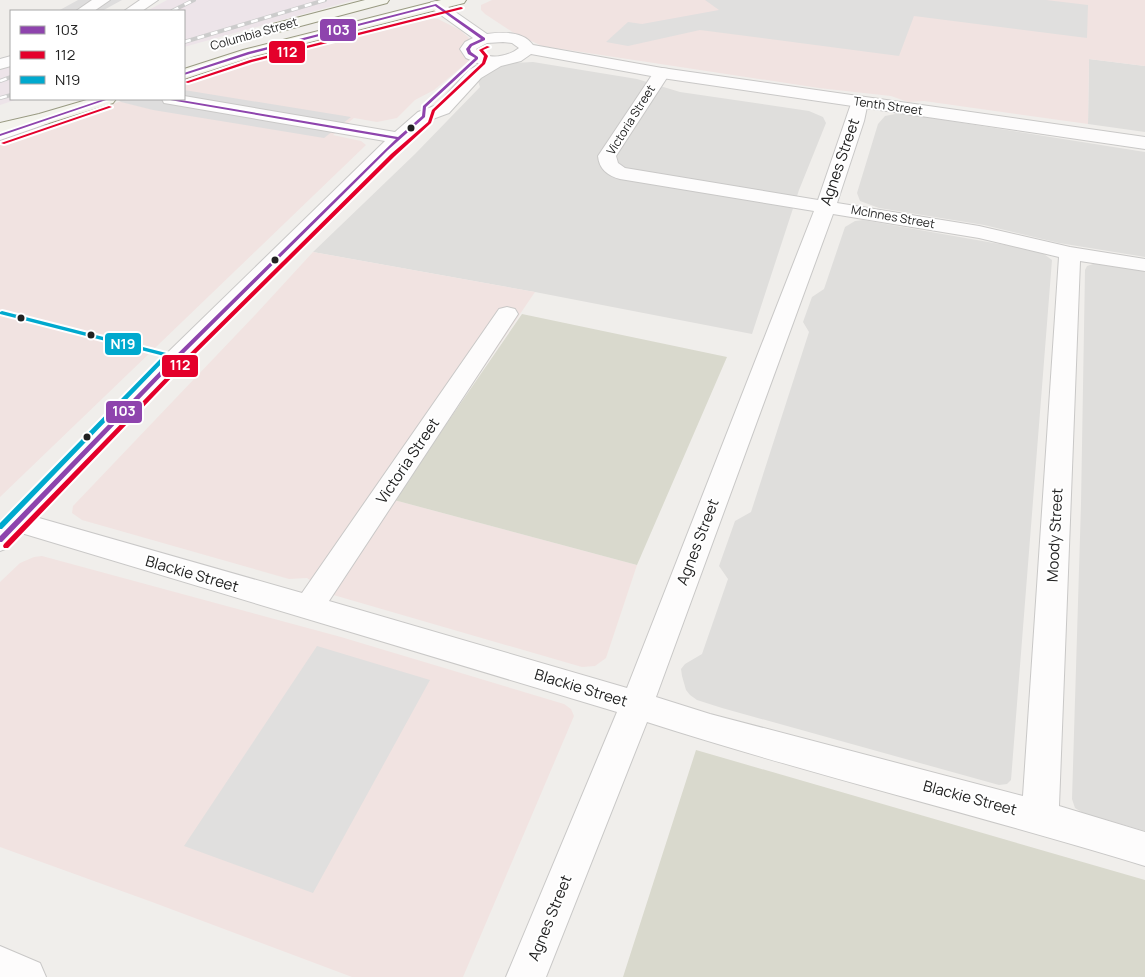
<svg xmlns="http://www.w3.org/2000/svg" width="1145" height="977" font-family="Manrope,sans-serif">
	<rect width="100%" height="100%" fill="#f0eeeb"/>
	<!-- residential -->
	<path fill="#dfdedc" d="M1089,59l56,7v66l-57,-8z
		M533,62l104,17 43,13 129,19 14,6 3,6 -27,67 -47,144 -217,-42 -222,-40 102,-98 65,-67 -2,-6 9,-10 26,-8z
		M900,113l245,39v105l-86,-14 -75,-18 -105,-17 -19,-7 -3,-8 21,-69 7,-8z
		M863,220l177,31 12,9 -41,520 -4,4 -8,1 -277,-77 -25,-8 -7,-5 -4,-5 -4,-14 -1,-7 4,-5 17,-10 26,-75 -9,-13 16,-45 16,-9 58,-180 -6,-10 9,-25 12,-8 21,-62 10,-6z
		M1096,263l49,8v560l-62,-18 -8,-5 -3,-9 9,-295 4,-234 2,-4z"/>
	<!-- commercial -->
	<path fill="#f1e3e1" d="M492,0h653v66l-56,-7 -1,65 -164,-23 -16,1 -17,-6 -72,-8 -277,-42 -28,-13 -29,-19 -4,-4v-5z
		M413,17l25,2 22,11 9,8 1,22 -36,30 -19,10 -18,18 -20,4 -23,-4 -21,17 28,6 5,4 -366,352v-357l128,-41h56v-18l129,-40z
		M313,252l222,40 -141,208 243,65 -31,93 -11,8 -13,1 -252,-73 -23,-16 -18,1 -207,-59 -10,-7 1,-7 183,-192z
		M42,556l299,81 223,67 7,5 3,7 -111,261h-111l-200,-75 -152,-55v-265l20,-19 14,-6z"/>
	<!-- industrial -->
	<path fill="#ede4e9" d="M167,0h187l-170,47v-36h-37z
		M11,66v33h7l-18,6v-35z"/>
	<!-- construction -->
	<path fill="#d9d9cd" d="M522,314l205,43 -90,208 -243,-65z
		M696,750l449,130v97h-522z"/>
	<!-- parking -->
	<path fill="#e0dfde" d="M705,0h341l42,5 -1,33 -173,-22 -15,40 -199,-26 -72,16 -22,-4 22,-20 14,2 77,-14z
		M317,646l113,34 -117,213 -129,-47z"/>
	<!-- pier -->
	<path fill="#dedddd" d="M78,0h44l-20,11h-44z
		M184,90l167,27 -27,21 -171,-28 -32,-8 -4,-3h67z"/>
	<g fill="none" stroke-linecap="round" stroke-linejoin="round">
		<!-- minor casing -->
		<g stroke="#c9c8c7" stroke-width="2">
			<path id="minor" d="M662,68l6,1 2,4 -54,83 2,7 7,5 193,32 35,-102 6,-1 6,1 3,4 -4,19 -27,82 142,23 91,21 75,12v12l-65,-10 -21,545 86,26v34c-165,-51 -334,-91 -498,-144l-101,255h-40l111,-265 -609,-183 -4,-7 4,-7 10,-3 284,81 197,-284 8,-2 8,2 3,5 -189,287 298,87 187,-477 -194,-32c-12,-3 -21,-10 -22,-23l58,-87zM833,214l146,24 80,19 -36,539 -313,-82 -54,-17z"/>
		</g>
		<!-- tertiary casing -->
		<g stroke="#c9c8c7" stroke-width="2">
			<path id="tertiary" d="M92,0h18l-16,11h-18z
				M140,0h18l-16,11h-18z
				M436,1l5,1 46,32c16,-2 36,-3 46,11l129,23 483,69v12l-483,-71 -131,-24 -10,7 -20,5 -20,12 -32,35 -19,7 -36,33 -215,216 -169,178 -10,4v-29l161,-163 224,-218 -215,-37 -6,-1 -2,-4h22v-3l211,36 23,-20 19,-7 32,-35 11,-6 -14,-6 -6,-9 5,-7 8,-4 -42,-30 -2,-3 2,-3zM503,42l9,1 7,5c-11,9 -32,13 -43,1l11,-6z
				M11,56v10l-11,3v-10z
				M43,114l6,1 3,4 -3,4 -49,17v-11z
				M0,946l40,17 6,14h-46z"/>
		</g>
		<!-- secondary casing -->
		<g stroke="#999a82" stroke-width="2">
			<path id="secondary" d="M365,0h24l-2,3 -109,29 -5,-2 -3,-3 3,-3z
				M441,0h25l-2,3 -209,53 -71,23v-10l59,-19z
				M90,99h26l-3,4 -64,20 -49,10v-10l39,-9z"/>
		</g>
		<!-- minor -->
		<use href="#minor" fill="#fdfcfc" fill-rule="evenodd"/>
		<!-- tertiary -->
		<use href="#tertiary" fill="#fdfcfc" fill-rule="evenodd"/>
		<!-- secondary -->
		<use href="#secondary" fill="#f4f4ed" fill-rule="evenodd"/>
		<!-- rail casing -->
		<g stroke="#ccc" stroke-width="4">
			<path id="rail" d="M172,11l22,-11
				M184,42l141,-42
				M0,81l11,-4
				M0,98l11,-3"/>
		</g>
		<!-- rail -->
		<use href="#rail" stroke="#fff" stroke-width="2.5" stroke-dasharray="7" stroke-linecap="butt"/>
		<!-- bus-1 casing -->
		<g stroke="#fff" stroke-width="4">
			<path id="bus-1" d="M436,4l49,34v2l-13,6 -2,3 1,3 7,5v2l-52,48 -1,10 -37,33 -216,215 -170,177h-2v-6l168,-173 228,-224 -226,-39 -2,-1h7l223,38 24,-21 1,-10 52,-48 -7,-4 -2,-5 4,-5 11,-5 -46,-33 -185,48 -66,21v-2l64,-21z
				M104,99h5l-109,37v-2z"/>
		</g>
		<!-- bus-2 casing -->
		<g stroke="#fff" stroke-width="4">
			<path id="bus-2" d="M461,7l2,1 -1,1 -210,53 -64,21 -3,-1 65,-22z
				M487,46l3,1 -7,3 5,6 -3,8 -50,47 -4,12 -36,33 -217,215 -170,177h-4l-1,-2 1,-2 170,-175 217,-215 37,-32 4,-12 50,-47 2,-7 -5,-6z
				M109,106l3,1 -108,37 -3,-1z"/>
		</g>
		<!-- bus-3 casing -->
		<g stroke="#fff" stroke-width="4">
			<path id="bus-3" d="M2,311l172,44 1,1 -3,2 -172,-44v-2z
				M164,356l3,2 -1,1 -164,170h-2v-6l162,-166z"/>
		</g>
		<!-- bus-1 -->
		<use href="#bus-1" fill="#8e44ad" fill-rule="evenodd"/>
		<!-- bus-2 -->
		<use href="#bus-2" fill="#e4002b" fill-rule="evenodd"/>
		<!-- bus-3 -->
		<use href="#bus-3" fill="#00a9ce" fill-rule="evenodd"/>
	</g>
	<!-- markers -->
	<g fill="#222" stroke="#fff" stroke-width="2">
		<circle cx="411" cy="128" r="4.5"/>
		<circle cx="275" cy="260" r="4.5"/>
		<circle cx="21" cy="318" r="4.5"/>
		<circle cx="91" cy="335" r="4.5"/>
		<circle cx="87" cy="437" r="4.5"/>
	</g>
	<g text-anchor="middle" stroke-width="4" stroke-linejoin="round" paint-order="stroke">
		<!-- far-street labels -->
		<g font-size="12" fill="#222" stroke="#fff">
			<text transform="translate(254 34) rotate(-16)" y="4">Columbia Street</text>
			<text transform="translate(888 106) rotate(8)" y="4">Tenth Street</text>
			<text transform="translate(631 120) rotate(-58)" y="4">Victoria Street</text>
			<text transform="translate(893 217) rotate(10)" y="4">McInnes Street</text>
		</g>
		<!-- street labels -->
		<g font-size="15" fill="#222" stroke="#fff">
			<text transform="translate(840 162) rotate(-71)" y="5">Agnes Street</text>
			<text transform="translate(408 461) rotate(-56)" y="5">Victoria Street</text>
			<text transform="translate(1055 535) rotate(-87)" y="5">Moody Street</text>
			<text transform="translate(698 542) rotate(-69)" y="5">Agnes Street</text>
			<text transform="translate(192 574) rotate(16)" y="5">Blackie Street</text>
			<text transform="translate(581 688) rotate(17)" y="5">Blackie Street</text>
			<text transform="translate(970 798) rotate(15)" y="5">Blackie Street</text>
			<text transform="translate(550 918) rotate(-68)" y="5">Agnes Street</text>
		</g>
	</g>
	<g stroke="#fff" stroke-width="2">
		<rect x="319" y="18" width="38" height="24" rx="5" fill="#8e44ad"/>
		<rect x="268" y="40" width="38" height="24" rx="5" fill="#e4002b"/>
		<rect x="104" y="332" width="38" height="24" rx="5" fill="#00a9ce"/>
		<rect x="161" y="354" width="38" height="24" rx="5" fill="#e4002b"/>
		<rect x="105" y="400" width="38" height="24" rx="5" fill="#8e44ad"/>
	</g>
	<g font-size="14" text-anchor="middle" font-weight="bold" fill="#fff">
		<text x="338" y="35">103</text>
		<text x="287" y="57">112</text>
		<text x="123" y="349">N19</text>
		<text x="180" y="370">112</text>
		<text x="124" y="416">103</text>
	</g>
	<!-- legend -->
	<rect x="10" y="10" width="175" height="90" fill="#ffffff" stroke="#a7a7a7"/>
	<rect x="20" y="26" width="25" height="8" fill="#8e44ad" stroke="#a7a7a7"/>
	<text x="55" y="35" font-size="15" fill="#222222">103</text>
	<rect x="20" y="51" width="25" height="8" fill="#e4002b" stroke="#a7a7a7"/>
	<text x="55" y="60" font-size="15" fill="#222222">112</text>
	<rect x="20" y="76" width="25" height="8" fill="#00a9ce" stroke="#a7a7a7"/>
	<text x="55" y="85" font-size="15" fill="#222222">N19</text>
</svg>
